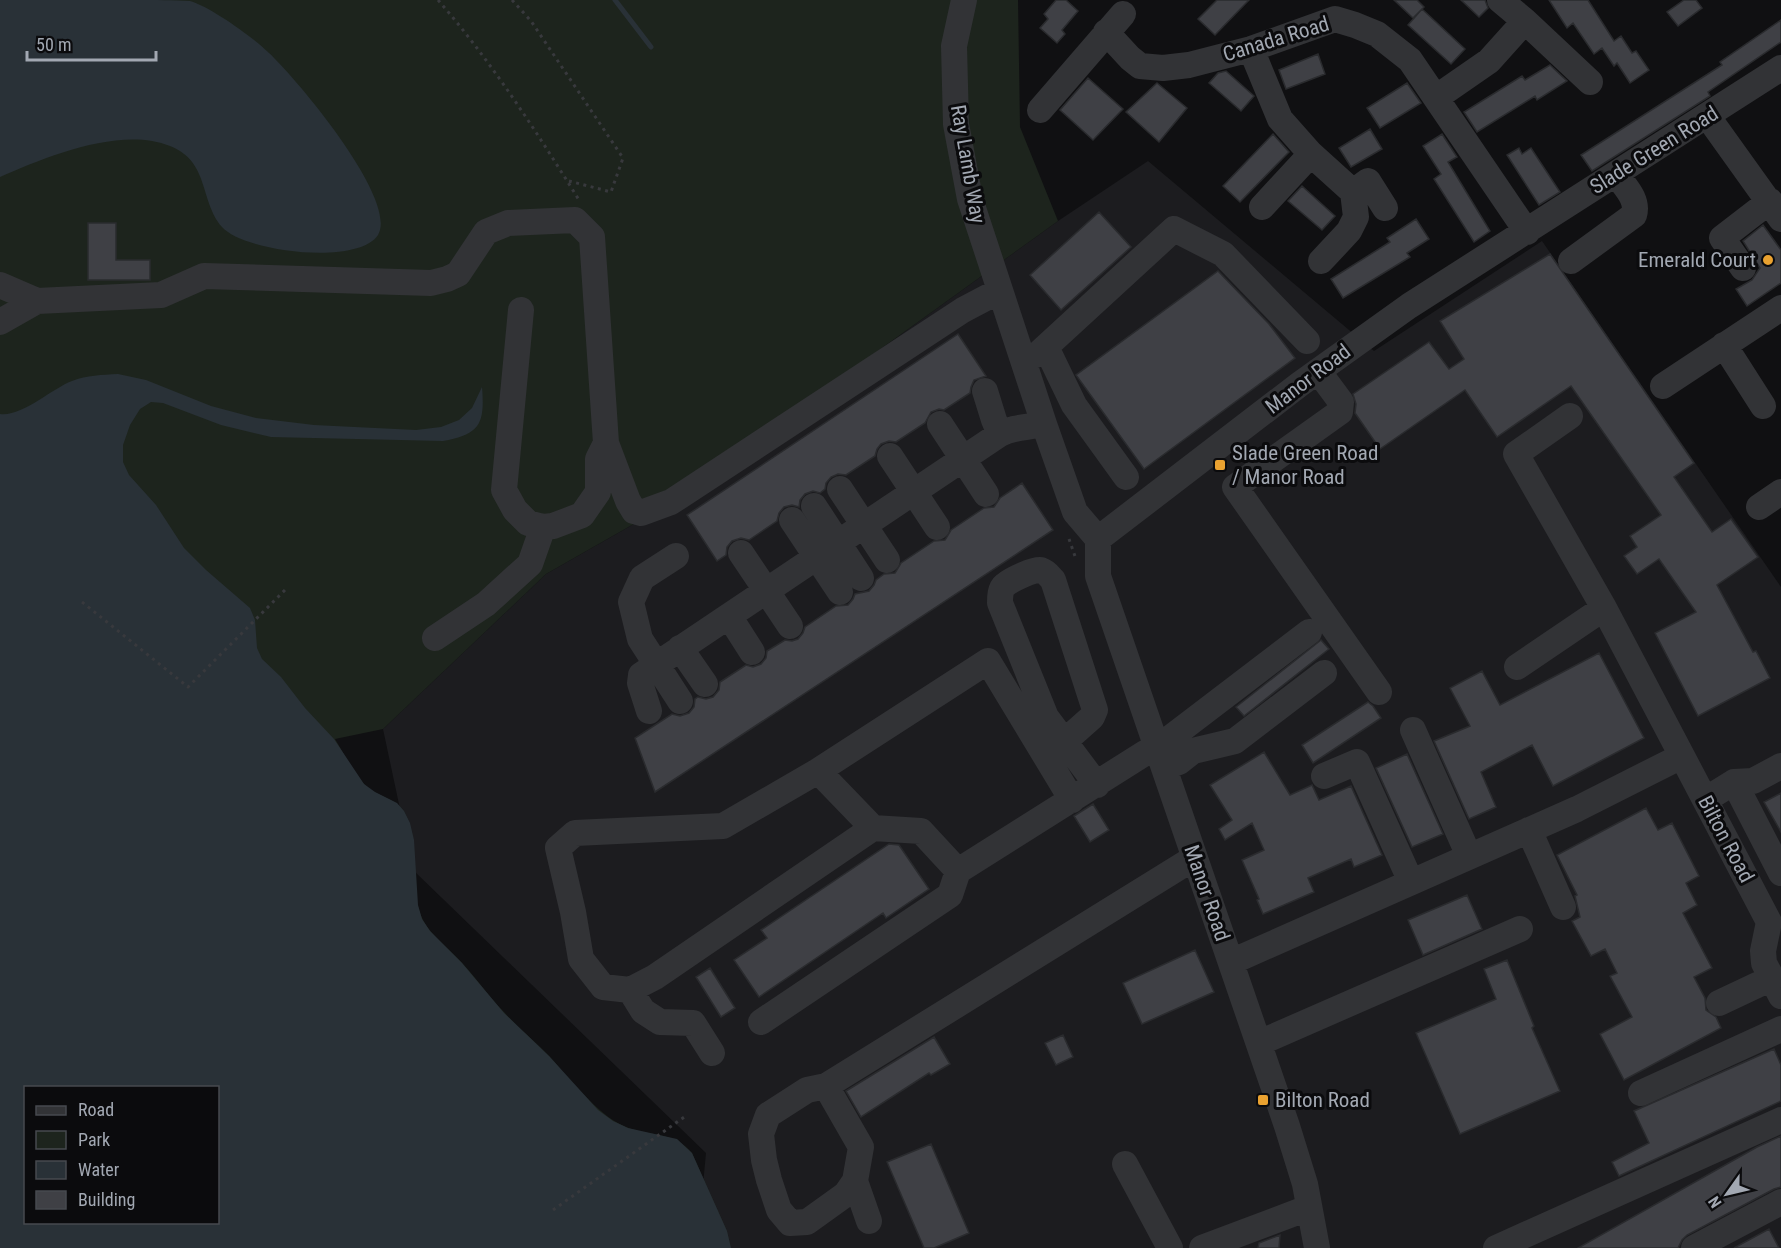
<svg xmlns="http://www.w3.org/2000/svg" width="1781" height="1248" font-family="'Roboto Condensed',sans-serif">
	<rect width="100%" height="100%" fill="#101012"/>
	<!-- built -->
	<path fill="#1c1c1f" d="M1148,161l226,190 168,-110 239,346v661h-1084l9,-95 -293,-283 -30,-141 163,-155 107,-61 405,-292z"/>
	<!-- green -->
	<path fill="#1d241d" d="M0,0h1018l2,127 38,94 -405,292 -107,61 -163,155 -48,10c9,15 18,33 30,46 12,12 32,13 40,28 18,32 2,76 18,107 9,17 27,29 40,44 14,15 26,33 41,48 14,16 31,29 46,45 11,12 21,26 33,37 13,13 26,26 43,33 24,10 48,4 66,26l35,78 4,17 -731,-522z"/>
	<!-- water -->
	<path fill="#293137" fill-rule="evenodd" d="M0,0c46,0 92,0 138,0 16,0 37,0 52,1 21,6 64,37 79,52 27,25 130,147 109,182 -20,31 -134,17 -156,-8 -23,-27 -12,-65 -52,-81 -50,-20 -124,11 -170,31z
		M118,374l28,6 65,26 45,12 58,7 102,5 25,-3 18,-7 13,-12 10,-21c3,37 -2,47 -39,54l-172,-4 -50,-12 -58,-22 -12,-1 -11,7 -10,16 -7,20v17l6,13 27,30 28,43 22,22 44,38 5,12 2,28 5,11 19,18 24,31 29,31 30,45 11,8 22,11 7,8 6,12 4,17 4,65 4,14 8,12 32,32 42,50 45,43 49,54 15,11 15,7 49,11 15,14 35,78 4,17h-731v-834c22,3 51,-25 72,-33 15,-6 30,-6 46,-7zM26,1088h192v134h-192z"/>
	<g fill="none" stroke-linecap="round" stroke-linejoin="round">
		<!-- stream -->
		<path stroke="#293137" stroke-width="5" d="M615,0l36,47"/>
	</g>
	<!-- building -->
	<path fill="#3f4045" stroke="#2a2b2e" stroke-width="1.5" d="M1056,0h10l12,11 -16,19 3,4 -8,9 -17,-15 8,-9 -4,-5z
		M1217,0h32l-34,35 -17,-16z
		M1394,0h23l7,7 -11,11z
		M1461,0h24l3,8 -9,9z
		M1549,0h39l26,41 7,-5 11,17 4,-2 13,19 -19,13 -13,-20 -3,3 -12,-18 -8,6 -21,-31 -6,5z
		M1684,0h12l6,8 -24,18 -11,-14z
		M1422,9l43,40 -14,15 -43,-39z
		M1781,20v22l-73,50 2,4 -118,75 -11,-16 141,-90 -2,-3z
		M1318,54l7,20 -39,15 -7,-19z
		M1550,65l17,16 -30,19 -2,-4 -58,36 -13,-20 58,-36 3,4z
		M1226,71l28,25 -13,15 -32,-28 9,-10z
		M1088,78l35,31 -30,31 -33,-30z
		M1157,83l30,25 -28,34 -33,-30z
		M1407,83l14,20 -41,25 -13,-20z
		M1370,129l12,20 -31,18 -12,-19z
		M1273,134l16,18 -49,50 -17,-16z
		M1442,134l15,23 -9,5 42,69 -16,11 -40,-63 7,-5 -18,-28z
		M1519,148l3,6 9,-6 29,44 -21,13 -32,-50z
		M1302,186l33,30 -13,14 -34,-29z
		M1099,212l32,35 -70,63 -31,-35z
		M1416,219l13,20 -22,14 3,4 -67,41 -12,-19 59,-37 -3,-4z
		M88,223h28v37h34v20h-62z
		M1763,225l18,25v33l-34,23 -11,-17 16,-9 8,-12 -17,-27z
		M1550,254l144,209 -20,14 38,55 19,-13 27,38 -41,28 36,67 3,-1 14,27 -72,38 -43,-83 41,-21 -37,-53 -22,15 -13,-18 13,-9 -7,-11 31,-21 -90,-129 -74,51 -32,-47 -85,59 -25,-36 1,-9 -3,-10 76,-52 20,27 15,-10 -24,-38z
		M1218,271l51,53 26,34 -151,111 -68,-94z
		M958,334l28,42 -12,4 -3,7 -1,6 -26,17 -5,-1 -8,3 -6,11 -29,19 -7,-1 -8,3 -4,5 -2,7 -29,19 -8,-1 -7,3 -5,6 -1,6 -5,4 -7,-2 -8,3 -5,6 -1,7 -7,-2 -8,2 -5,6 -2,8 -28,19 -8,-2 -9,3 -5,6 -1,8 -9,6 -30,-46z
		M1022,483l31,47 -398,262 -20,-54 37,-24 8,2 9,-3 5,-6 1,-8 3,-2 8,2 7,-2 6,-7 1,-8 26,-17 7,2 8,-3 5,-6 1,-7 18,-11 7,1 6,-2 5,-6 2,-6 31,-21 12,-1 5,-6 2,-5 14,-3 5,-6 2,-5 8,-6 11,-1 6,-10 33,-22 11,-1 6,-10 33,-22 10,-1 6,-9z
		M1321,640l8,9 -85,67 -8,-9z
		M1599,653l45,85 -91,48 -21,-41 -51,27 15,35 -27,12 -35,-78 36,-15 -20,-38 32,-17 18,34z
		M1368,702l5,4 8,12 -68,45 -11,-18z
		M1264,752l26,43 22,-10 7,15 32,-14 31,69 -28,12 -3,-8 -43,19 6,14 -51,22 -6,-14 2,-1 -17,-39 22,-10 -12,-27 -27,17 -6,-11 13,-9 -22,-35z
		M1407,754l36,80 -31,13 -36,-79z
		M1781,793v39l-17,-30z
		M1093,804l16,26 -19,12 -16,-26z
		M1646,808l12,22 14,-7 27,53 -13,7 11,22 -14,8 29,55 -18,9 11,21 1,12 10,7 5,11 -97,52 -24,-46 32,-17 -22,-41 7,-3 -12,-24 -14,7 -19,-35 8,-4 -5,-21 2,-1 -20,-40z
		M889,844l10,1 30,44 -43,29 -3,-5 -124,84 -25,-37 33,-22 -6,-8z
		M1467,895l15,34 -59,26 -15,-35z
		M1195,950l19,42 -72,32 -19,-41z
		M1507,960l27,66 -2,2 28,63 -100,43 -44,-101 80,-34 -12,-30z
		M710,968l25,40 -14,9 -25,-40z
		M1063,1035l10,22 -17,8 -11,-22z
		M934,1037l16,27 -19,11 -2,-2 -68,44 -15,-26z
		M1774,1049l7,16v36l-162,75 -7,-14 37,-19 -15,-32z
		M1781,1136v51l-7,2 -87,46 -5,5 -4,8h-100l179,-101z
		M931,1144l38,89 -35,15h-10l-37,-86z
		M1769,1229l10,19h-45z
		M1280,1235l-1,13h-21l1,-5z"/>
	<g fill="none" stroke-linecap="round" stroke-linejoin="round">
		<!-- path -->
		<path stroke="#38393d" stroke-width="3" stroke-dasharray="3 4.5" stroke-linecap="butt" d="M438,0c53,61 98,131 141,200
			M512,0l19,21 92,137 -12,34 -42,-11
			M1069,539l7,20
			M82,602l106,85 99,-99
			M553,1210l134,-95"/>
		<!-- minor -->
		<path stroke="#323336" stroke-width="26" d="M964,0l-10,46 2,78 14,75 74,225 31,88 23,27v37l189,550 18,58 12,64
			M1500,0l25,21
			M1106,32l24,26 10,8 23,2 26,-3 62,-16 84,-30 20,6 22,9 33,26 117,172
			M1251,49l29,70 31,35 42,38 15,-11 17,27
			M1437,97l52,-36 36,-40 65,61
			M1040,110l83,-96
			M1708,117l73,102
			M1262,207l49,-53
			M1321,261l28,-30 7,-14 -3,-25
			M1571,261l63,-46c5,-16 -10,-29 -18,-41
			M1743,268l-21,-30 48,-37
			M0,285l37,16
			M521,310l-17,180 11,20 13,13 15,4 10,-1 29,-11 16,-23v-33l8,-16
			M0,322l37,-21 124,-6 43,-19 227,7 16,-4 11,-5 28,-42 22,-9 67,-3 17,17 14,206 22,58 6,10 7,2 30,-11 292,-192 36,-19
			M1724,345l39,61
			M1046,347l28,58 52,72
			M1023,360l15,-6 136,-125 49,25 84,87
			M1318,371l23,31 -1,10 -105,75 144,205
			M1663,386l118,-78
			M985,391l9,29 6,14
			M940,424l46,70
			M890,456l47,71
			M840,489l47,71
			M814,506l47,72
			M1759,507l22,-15
			M792,520l48,72
			M1098,539l202,-155 109,-78 372,-238
			M741,553l49,73
			M676,556l-34,22 -11,24 9,37 40,62
			M729,616l23,36
			M435,638l51,-34 44,-40 13,-37
			M680,648l25,36
			M1517,667l87,-59
			M649,711l-9,-28 1,-8 359,-241c15,-8 28,-6 44,-10
			M1413,730l56,126
			M1065,741l27,-24 3,-7 -42,-130c-4,-4 -6,-8 -12,-10 -7,-1 -29,9 -36,15 -5,4 -5,12 -5,18l46,114 51,68
			M1682,756l87,166 -6,29 1,12 17,33
			M1164,768l15,-6 14,-11 42,-10 89,-68
			M818,771l170,-110 84,139
			M1324,776l33,-14 54,120
			M1734,782l19,-1 28,-15
			M1705,800l29,-18 47,91
			M873,828l-218,149 -25,13 -27,-3 -22,-28 -8,-47 -15,-64 17,-15 148,-7 95,-55 55,57 48,3 37,40 187,-118 12,-5 152,-116
			M1529,830l34,77
			M1231,962l346,-153 105,-53 -78,-148 -88,-154 54,-38
			M630,990l13,21 17,11 33,1 19,30
			M1719,1003l53,-25
			M761,1022l189,-127 8,-24
			M1259,1043l261,-114
			M826,1086l-19,4 -39,25 -7,19 3,26 5,20 10,30 11,13 17,-1 39,-28 9,-13 6,-34 -35,-61 368,-228
			M1641,1093l140,-64
			M1125,1164l45,84
			M855,1181l14,40
			M1202,1248l106,-40
			M1496,1248l285,-128
			M1694,1248l87,-46"/>
	</g>
	<!-- markers -->
	<g fill="#eaa230" stroke="#0b0b0d" stroke-width="2">
		<circle cx="1768" cy="260" r="6"/>
		<rect x="1214" y="459" width="12" height="12" rx="3"/>
		<rect x="1257" y="1094" width="12" height="12" rx="3"/>
	</g>
	<g text-anchor="middle" stroke-width="6" stroke-linejoin="round" paint-order="stroke">
		<!-- street labels -->
		<g font-size="21" fill="#a2a8b2" stroke="#0b0b0d">
			<text transform="translate(1276 39) rotate(-17)" y="7">Canada Road</text>
			<text transform="translate(1654 150) rotate(-32)" y="7">Slade Green Road</text>
			<text transform="translate(968 164) rotate(80)" y="7">Ray Lamb Way</text>
			<text transform="translate(1308 379) rotate(-37)" y="7">Manor Road</text>
			<text transform="translate(1726 839) rotate(62)" y="7">Bilton Road</text>
			<text transform="translate(1207 893) rotate(71)" y="7">Manor Road</text>
		</g>
		<!-- poi labels -->
		<g font-size="21" fill="#a2a8b2" stroke="#0b0b0d" text-anchor="start">
			<text x="1756" y="267" text-anchor="end">Emerald Court</text>
			<text x="1232" y="460">Slade Green Road<tspan x="1232" dy="24">/ Manor Road</tspan></text>
			<text x="1275" y="1107">Bilton Road</text>
		</g>
	</g>
	<!-- legend -->
	<rect x="24" y="1086" width="195" height="138" fill="#0b0b0d" stroke="#474a4f" stroke-width="1.5"/>
	<rect x="36" y="1106" width="30" height="9" fill="#323336" stroke="#474a4f" stroke-width="1.5"/>
	<text x="78" y="1116" font-size="18" fill="#a2a8b2">Road</text>
	<rect x="36" y="1131" width="30" height="18" fill="#1d241d" stroke="#474a4f" stroke-width="1.5"/>
	<text x="78" y="1146" font-size="18" fill="#a2a8b2">Park</text>
	<rect x="36" y="1161" width="30" height="18" fill="#293137" stroke="#474a4f" stroke-width="1.5"/>
	<text x="78" y="1176" font-size="18" fill="#a2a8b2">Water</text>
	<rect x="36" y="1191" width="30" height="18" fill="#3f4045" stroke="#474a4f" stroke-width="1.5"/>
	<text x="78" y="1206" font-size="18" fill="#a2a8b2">Building</text>
	<!-- north arrow -->
	<g transform="translate(1727 1194) rotate(236)" stroke="#0b0b0d" stroke-width="4.5" paint-order="stroke">
	<path d="M0-4.5L10 22L0 15L-10 22Z" fill="#a2a8b2"/>
	<text y="-9" font-size="16" font-weight="bold" text-anchor="middle" fill="#a2a8b2">N</text>
	</g>
	<!-- scale -->
	<path d="M27 51v9h129v-9" fill="none" stroke="#a2a8b2" stroke-width="3"/>
	<text x="36" y="51" font-size="18" fill="#a2a8b2" stroke="#0b0b0d" stroke-width="4.5" paint-order="stroke">50 m</text>
</svg>
